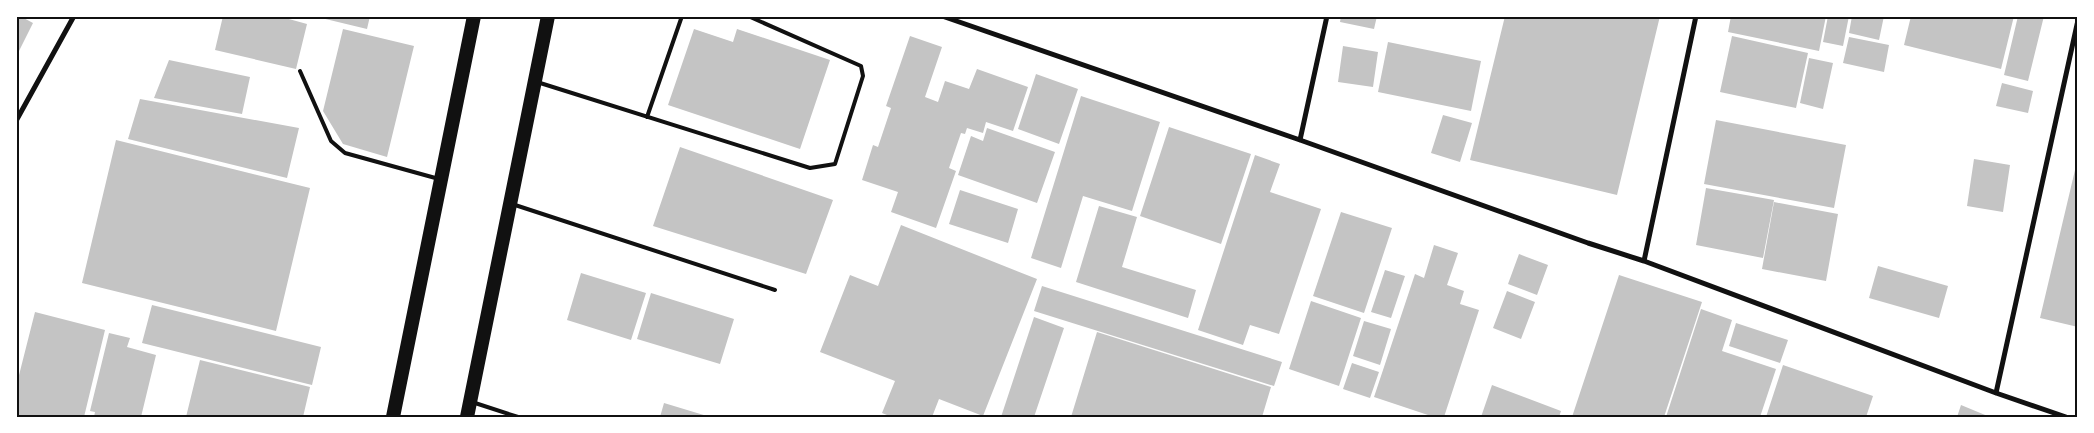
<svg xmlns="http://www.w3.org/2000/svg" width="2094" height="433" font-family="'Sofia Sans Condensed',sans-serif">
	<rect width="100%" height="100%" fill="#fff"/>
	<!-- building -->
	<path fill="#c4c4c4" d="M16,16h4l13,7 -17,34z
		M223,16h55l29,8 -11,45 -81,-19z
		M313,16h57l-3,13z
		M1341,16h36l-3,13 -34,-7z
		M1505,16h155l-43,179 -147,-35z
		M1731,16h95l-7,35 -91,-19z
		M1828,16h21l-6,30 -20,-4z
		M1852,16h32l-5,24 -30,-7z
		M1911,16h103l-13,53 -97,-24z
		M2018,16h26l-16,65 -24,-6z
		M343,29l71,17 -27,111 -44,-13 -20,-33z
		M694,29l39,13 4,-13 93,31 -30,89 -132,-44z
		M910,36l32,11 -17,50 13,5 7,-21 24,8 8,-20 51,18 -15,44 -27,-9 -3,11 -16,-5 -2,6 -4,-1 -12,35 7,3 -20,57 -45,-16 7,-20 -36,-12 11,-35 5,2 13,-39 -5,-2z
		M1732,36l76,17 -12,55 -76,-16z
		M1849,37l40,8 -5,27 -41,-9z
		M1388,42l93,19 -10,50 -93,-19z
		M1343,46l35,6 -5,35 -35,-5z
		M1809,58l24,5 -10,46 -23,-6z
		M169,60l81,17 -8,37 -88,-16z
		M1036,74l42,15 -19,55 -41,-15z
		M2002,83l31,8 -5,22 -32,-7z
		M1081,96l79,26 -28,89 -49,-15 -22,72 -30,-10z
		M140,99l159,29 -12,50 -159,-39z
		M1443,115l29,8 -12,39 -29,-9z
		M1716,120l130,25 -12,63 -130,-24z
		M1169,127l82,27 -30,90 -81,-28z
		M987,128l68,24 -18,51 -79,-28 13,-39 12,5z
		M116,140l194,48 -34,143 -194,-48z
		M680,147l153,53 -27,74 -153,-48z
		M1255,155l25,9 -10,28 51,17 -42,125 -29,-9 -7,20 -45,-15z
		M1974,159l36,6 -7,47 -36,-6z
		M2075,170l3,1v156l-38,-9z
		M1706,188l68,12 -11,58 -67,-13z
		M960,190l58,19 -10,34 -59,-19z
		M1774,202l64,12 -12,67 -64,-12z
		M1099,206l38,11 -15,50 74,23 -8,28 -112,-36z
		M1341,212l51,16 -28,85 -51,-17z
		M901,225l136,54 -54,137 -44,-17 -7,18h-40l-10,-4 13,-32 -75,-29 30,-77 28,11z
		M1434,245l24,8 -11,32 17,6 -4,13 19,6 -35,107h-10l-60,-20 41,-123 9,4z
		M1519,254l29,11 -11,30 -29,-11z
		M1878,266l70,20 -9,32 -70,-20z
		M1385,270l20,6 -14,42 -20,-6z
		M581,273l65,20 -15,47 -64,-20z
		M1619,275l83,27 -38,115h-92z
		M1042,286l240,76 -8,24 -240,-75z
		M1507,291l28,11 -14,37 -28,-11z
		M651,293l83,26 -14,45 -83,-25z
		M1311,301l50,17 -22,68 -50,-17z
		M152,305l169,42 -9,38 -170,-42z
		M1701,309l31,11 -10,31 54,18 -16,48h-94z
		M35,312l70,18 -21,87h-68v-30z
		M1034,317l30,11 -30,89h-33z
		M1364,321l27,8 -11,36 -27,-9z
		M1736,323l52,17 -8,23 -51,-17z
		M1097,332l174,55 -9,30h-191z
		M109,333l21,5 -3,9 29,8 -15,62h-47l1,-5 -5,-1z
		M200,360l110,27 -7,30h-117z
		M1352,363l27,9 -9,26 -27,-9z
		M1783,365l90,31 -7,21h-100z
		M1492,385l69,26 -2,6h-78z
		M664,403l43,13v1h-47z
		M1961,405l29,12h-33z"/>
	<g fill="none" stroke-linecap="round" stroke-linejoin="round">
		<!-- service -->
		<path stroke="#111" stroke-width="4" d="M300,71l31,70 14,12 94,26
			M537,82l273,86 25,-4 28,-88 -2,-10 -113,-50
			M647,117l35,-101
			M512,204l263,86
			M472,402l46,15"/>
		<!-- minor -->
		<path stroke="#111" stroke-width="5" d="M942,16l358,124 288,103 56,18 352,132 70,24
			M16,121l58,-105
			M1300,140l27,-124
			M1644,261l52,-245
			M1996,393l82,-373"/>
		<!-- trunk -->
		<path stroke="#111" stroke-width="14" d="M393,417l81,-401
			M467,417l81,-401"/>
	</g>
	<!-- border -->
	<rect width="2094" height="433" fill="none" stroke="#ffffff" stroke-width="35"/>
	<rect x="18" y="18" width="2058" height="398" fill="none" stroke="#111" stroke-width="2"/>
</svg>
